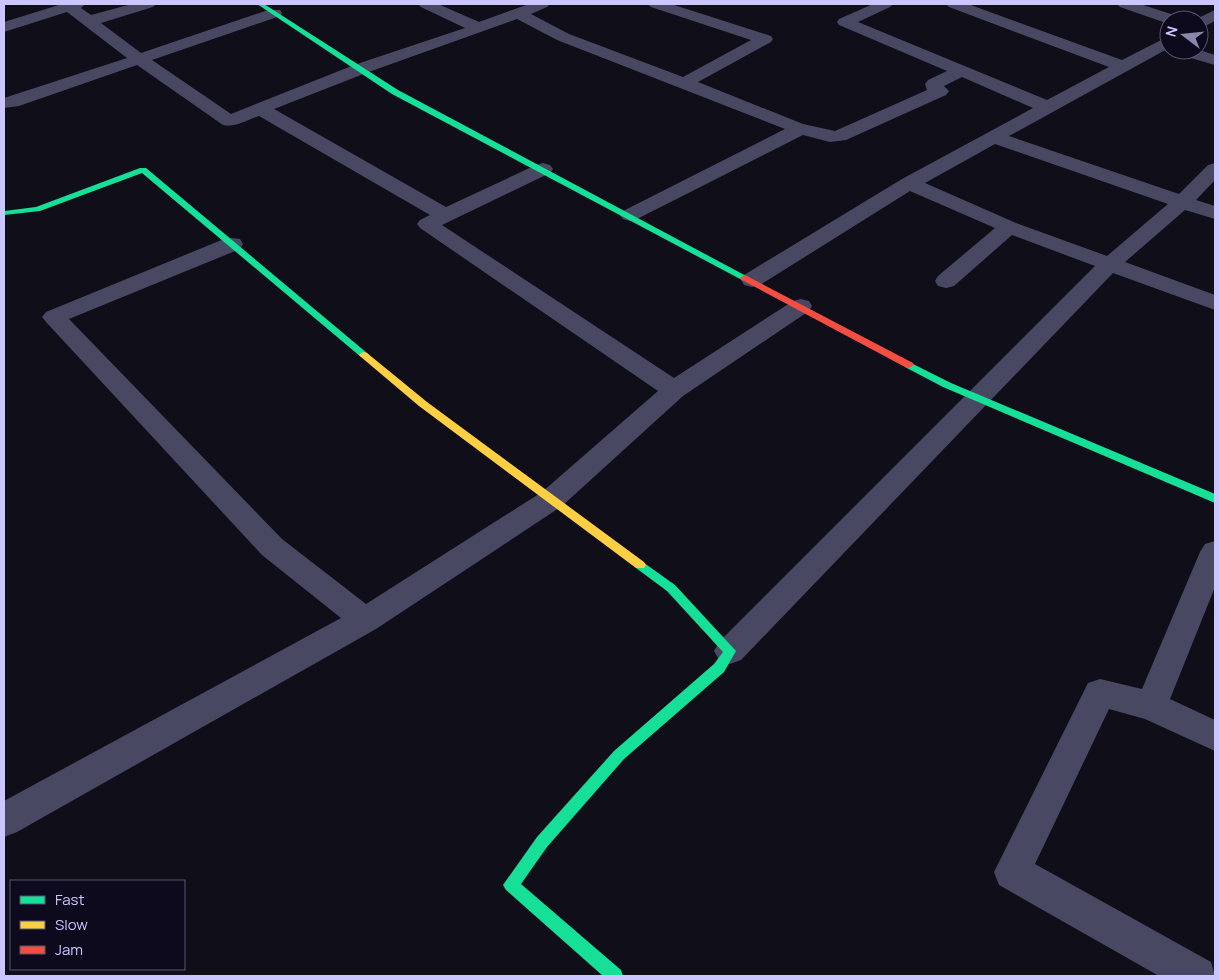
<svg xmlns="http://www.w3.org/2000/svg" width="1219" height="980" font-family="Manrope,sans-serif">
	<rect width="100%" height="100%" fill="#100e19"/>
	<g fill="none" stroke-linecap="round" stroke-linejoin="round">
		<!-- street -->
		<path fill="#494863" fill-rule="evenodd" d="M62,4h23l-4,4 10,7 41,-11h24l-3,3 -52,16 40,30 127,-43h12l2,3 -2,3 -128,44 79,54 123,-49 111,-37 -44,-21 -3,-3h20l41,18 50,-18h21l-3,3 -16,7 38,20 114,43 68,-37 -100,-33 -3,-3h23l100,32 2,3 -2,3 -73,40 105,42 32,7 92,-41 -2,-6 3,-4 19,-9 -108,-46 -2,-3 2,-3 34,-15h20l-3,3 -32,15 189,78 62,-33 -160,-60 -3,-3h22l154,56 47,-24v12l-160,88 170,58 29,-29 7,-2v17l-19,20 19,6v13l-30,-9 -60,52 90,33v15l-102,-37 -372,387 -11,4 -11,-4 -5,-9 5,-9 376,-376 -83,-31 -58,51 -8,2 -8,-2 -3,-5 3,-5 57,-48 -85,-37 -150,94 -8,2 -8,-2 -3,-5 3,-5 158,-96 131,-71 -71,-31 -18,9 5,5 -3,4 -100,45 -16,2 -27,-7 -166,84 -7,2 -7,-2 -3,-4 3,-4 162,-82 -228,-89 -40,-21 -151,54 -92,36 172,98 90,-42 7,-2 7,2 3,4 -3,4 -108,52 232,153 119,-77 8,-2 8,2 3,5 -3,5 -126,85 -121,110 -186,123 -359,203 -13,5v-36l337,-183 -79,-63 -216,-233 -4,-5 4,-5 178,-73 8,-1 8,1 3,5 -3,5 -171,70 213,220 84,65 176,-112 116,-101 -238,-163 -3,-4 3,-4 10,-5 -171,-99c-12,4 -24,12 -36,9l-86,-60 -118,41 -15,2v-10l123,-40 -60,-46 -63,20v-10zM995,144l173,60 -61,52 -91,-33 -91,-40z
			M1117,4h23l40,13 2,3h-13v4l-49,-17z
			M1215,10v11l-16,8v-9h-5z
			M1175,50h24l16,5v10l-38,-11z
			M1215,541v46l-45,112 45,21v31l-70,-32 -36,-10 -74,155 176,98 4,14h-56l-160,-91 -5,-13 94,-189 12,-4 42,10 58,-137 5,-8z"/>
		<!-- fast -->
		<path fill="#16e098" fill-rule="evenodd" d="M257,4h7l134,86 352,188 -5,3 -3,-1 -350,-186z
			M140,168h6l221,185 2,2 -2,2h-6l-219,-184 -102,38 -36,4v-4l32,-4z
			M909,362l42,21 264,111v9l-272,-116 -38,-20 -1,-2 1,-2z
			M640,560l35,25 61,66 -12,21 -100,87 -77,88 -26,37 100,86 2,6h-20l-97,-86 -3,-5 34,-48 77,-86 100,-87 9,-12 -56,-61 -31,-23 -2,-3 2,-3z"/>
		<!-- slow -->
		<path fill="#ffcf43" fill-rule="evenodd" d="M364,352l3,1 60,49 217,160 2,3 -2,3h-8l-217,-162 -58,-49 -2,-2 2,-2z"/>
		<!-- jam -->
		<path fill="#f24e42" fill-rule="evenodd" d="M745,275l168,88 1,2 -5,3 -4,-1 -163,-87 -2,-2z"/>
	</g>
	<!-- border -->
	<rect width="1219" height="980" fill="none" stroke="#cbc6ff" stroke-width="10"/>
	<!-- legend -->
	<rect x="10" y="880" width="175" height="90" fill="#0d0a1d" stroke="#595577"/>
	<rect x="20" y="896" width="25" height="8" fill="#16e098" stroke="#595577"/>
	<text x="55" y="905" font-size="15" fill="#cbc6ff">Fast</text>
	<rect x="20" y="921" width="25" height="8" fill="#ffcf43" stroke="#595577"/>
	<text x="55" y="930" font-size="15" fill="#cbc6ff">Slow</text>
	<rect x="20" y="946" width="25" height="8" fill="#f24e42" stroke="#595577"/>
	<text x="55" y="955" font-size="15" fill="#cbc6ff">Jam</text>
	<!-- north arrow -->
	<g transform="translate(1184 35) rotate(286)"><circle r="24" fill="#0d0a1d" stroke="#595577"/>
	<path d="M0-4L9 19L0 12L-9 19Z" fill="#8a86ae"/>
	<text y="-8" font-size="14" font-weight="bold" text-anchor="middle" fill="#cbc6ff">N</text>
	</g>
</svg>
